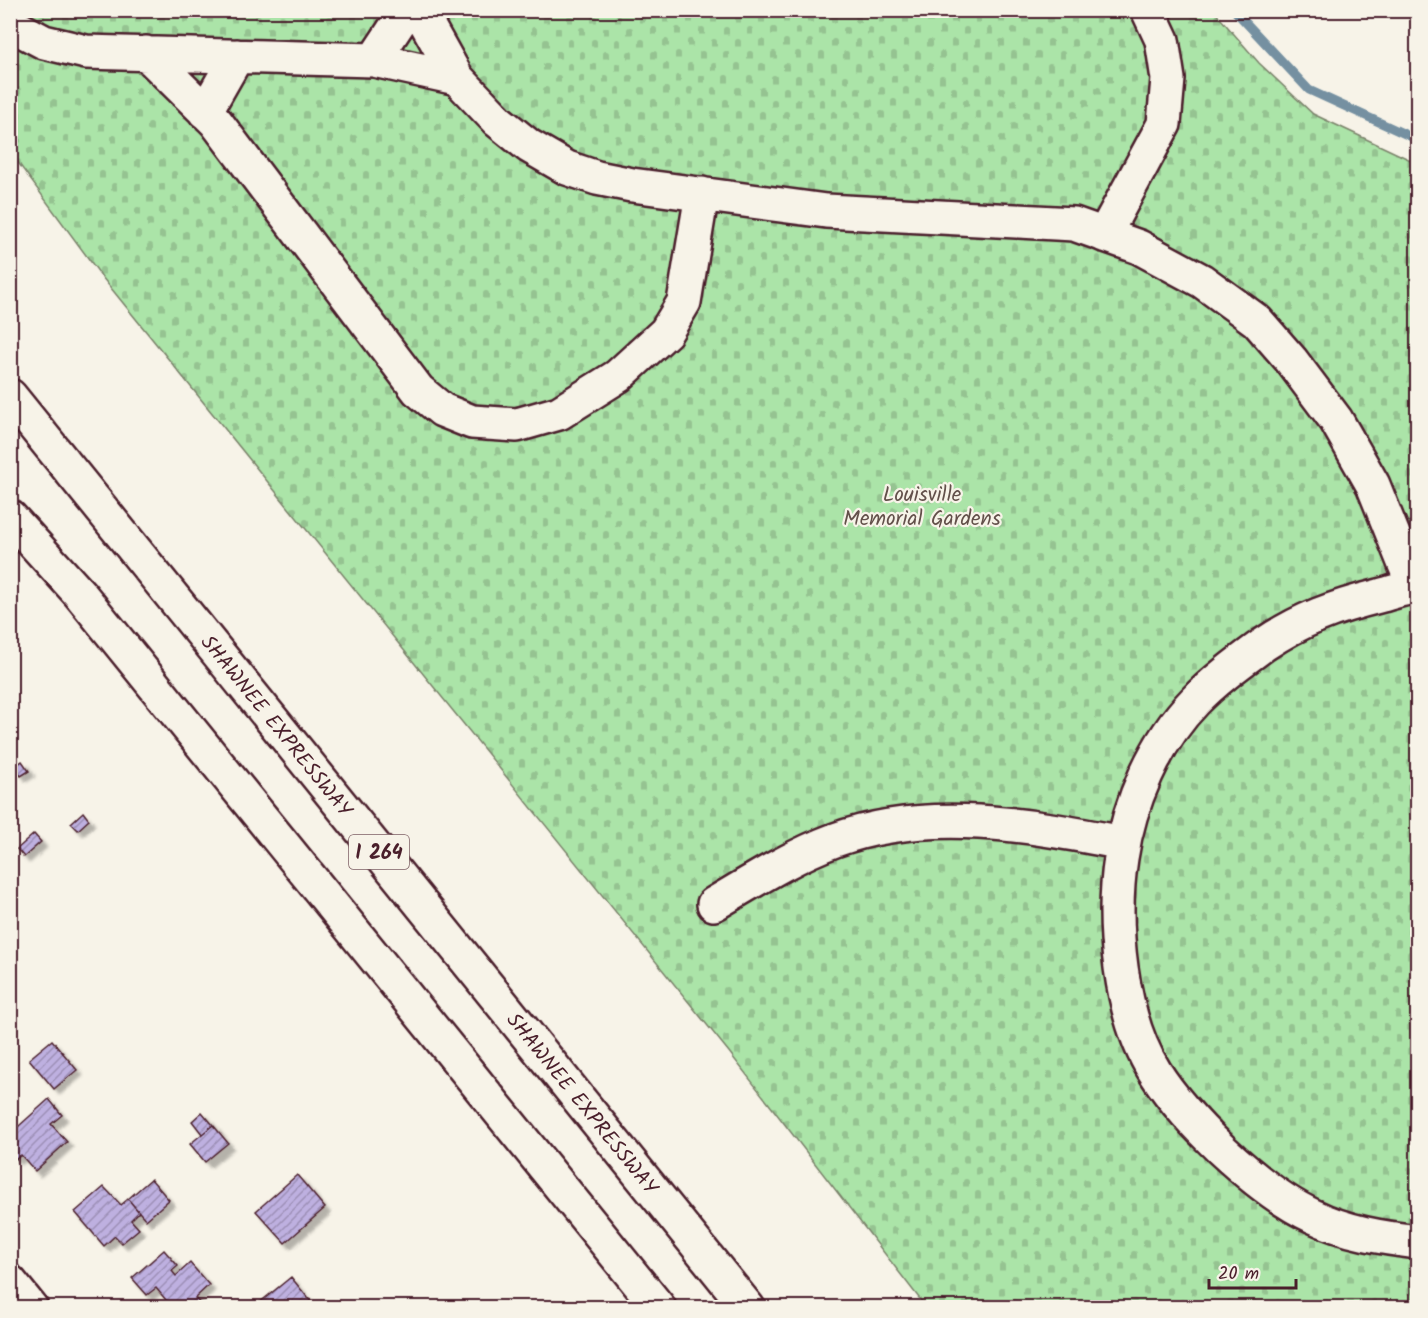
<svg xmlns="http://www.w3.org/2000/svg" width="1428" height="1318" font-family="Kalam,sans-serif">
	<defs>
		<pattern id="cemetery-stones" width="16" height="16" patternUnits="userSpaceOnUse" patternTransform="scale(1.5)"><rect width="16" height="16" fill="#abe4a8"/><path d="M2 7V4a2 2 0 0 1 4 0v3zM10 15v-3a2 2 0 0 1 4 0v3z" fill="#95c391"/></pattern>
		<pattern id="building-hatch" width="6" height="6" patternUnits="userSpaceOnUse" patternTransform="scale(1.5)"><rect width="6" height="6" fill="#beb0e0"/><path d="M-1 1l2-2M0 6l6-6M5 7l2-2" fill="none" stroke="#9c8fb6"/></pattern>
		<filter id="shadow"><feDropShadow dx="5.5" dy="5.5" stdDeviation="1.5" flood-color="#0004"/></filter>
	</defs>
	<rect width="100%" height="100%" fill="#f7f3e8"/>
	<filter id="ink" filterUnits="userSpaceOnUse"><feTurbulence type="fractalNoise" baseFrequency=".0167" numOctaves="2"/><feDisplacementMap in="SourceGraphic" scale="12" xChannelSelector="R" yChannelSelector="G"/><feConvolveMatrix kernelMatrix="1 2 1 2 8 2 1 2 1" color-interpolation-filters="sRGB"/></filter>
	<g filter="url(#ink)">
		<!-- cemetery -->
		<path fill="url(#cemetery-stones)" stroke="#7a826a" stroke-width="1.5" d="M10,11h1204l45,52 54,51 104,49v1144h-491l-197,-255 -627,-775 -91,-124z"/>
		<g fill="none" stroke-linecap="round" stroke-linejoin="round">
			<!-- stream -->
			<path stroke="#7490a1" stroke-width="9" d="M1234,10l75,80 109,50"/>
		</g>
		<!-- building -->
		<path fill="url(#building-hatch)" stroke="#4a1f2b" stroke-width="1.5" filter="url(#shadow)" d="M22,761l7,10 -8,5 -7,-9z
			M83,812l6,8 -11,10 -7,-7z
			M34,834l7,8 -17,15 -7,-8z
			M52,1040l25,30 -23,19 -25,-30z
			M49,1099l13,16 -11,9 16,18 -32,29 -14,-16 -5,4 -6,-6v-19z
			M202,1112l11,13 -11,9 -10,-13z
			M213,1125l15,18 -23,19 -15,-18z
			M297,1175l28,33 -40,35 -29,-32z
			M151,1179l18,21 -23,20 -18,-21z
			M104,1187l17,18 7,-6 11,13 -8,8 8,9 -17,14 -7,-7 -11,10 -29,-34z
			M164,1250l14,16 -6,5 4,5 14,-13 19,22 -14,13 6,7 -3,3h-29l2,-2 -15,-18 -9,7 -15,-17z
			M291,1277l25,31h-63z"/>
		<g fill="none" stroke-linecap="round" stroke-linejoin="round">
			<!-- minor casing -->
			<g stroke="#4a1f2b" stroke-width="38">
				<path id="minor" d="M419,10l38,68
					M10,24l34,18 42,10 288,8 83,18 41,43 31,25 38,22 30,10 35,7 194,26 248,13 65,23 63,34 55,40 34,39 45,60 37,65 41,102
					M146,53l70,69 202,268 24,20 30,12 45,3 42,-12 59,-37 48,-44 18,-30 18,-108
					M374,60l33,-50
					M205,112l32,-56
					M1104,235l60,-111 4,-45 -6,-39 -14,-30
					M1418,587c-13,0 -26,6 -39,9 -44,11 -78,23 -116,49 -23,17 -48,35 -68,56 -40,41 -66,102 -74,157 -10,64 -1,159 34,214 19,30 42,54 67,78 27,25 58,51 91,66 32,16 70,22 105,26
					M714,904c39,-23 78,-48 121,-64 93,-34 194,-15 288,3
					M10,1282l21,26"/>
			</g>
			<!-- highway casing -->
			<g stroke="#4a1f2b" stroke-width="38">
				<g id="highway">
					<path id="s1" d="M10,396l738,912"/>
					<path d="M10,517l70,77 579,714"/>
				</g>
			</g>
			<!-- minor -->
			<use href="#minor" stroke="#f7f3e8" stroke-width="33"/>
			<!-- highway -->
			<use href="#highway" stroke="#f7f3e8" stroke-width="33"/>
		</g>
	</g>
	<g text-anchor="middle" stroke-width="4.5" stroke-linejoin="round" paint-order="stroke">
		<!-- shield labels -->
		<rect fill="#f7f3e8" stroke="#7e5f64" stroke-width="1.5" x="349" y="835" width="60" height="34" rx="4.5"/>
		<g font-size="20" font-weight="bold" fill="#4a1f2b">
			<text x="379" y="859">I 264</text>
		</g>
		<!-- park labels -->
		<g font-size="21" fill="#62504a" stroke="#f7f3e8">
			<text x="922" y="501">Louisville<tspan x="922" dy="24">Memorial Gardens</tspan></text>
		</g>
		<!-- street labels -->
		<g font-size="21" fill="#4a1f2b" stroke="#f7f3e8">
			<text dy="7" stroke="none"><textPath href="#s1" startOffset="424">SHAWNEE EXPRESSWAY</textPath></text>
			<text dy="7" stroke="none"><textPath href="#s1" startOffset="910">SHAWNEE EXPRESSWAY</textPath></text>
		</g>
	</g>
	<!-- margin -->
	<rect width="1428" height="1318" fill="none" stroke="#f7f3e8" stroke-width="36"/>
	<rect x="18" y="18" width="1392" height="1282" fill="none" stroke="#4a1f2b" stroke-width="2" filter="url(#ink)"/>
	<!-- scale -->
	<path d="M1209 1279v9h87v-9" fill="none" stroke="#4a1f2b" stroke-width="3"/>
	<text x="1218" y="1279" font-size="18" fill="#4a1f2b" stroke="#f7f3e8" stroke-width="4.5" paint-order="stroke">20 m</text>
</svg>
